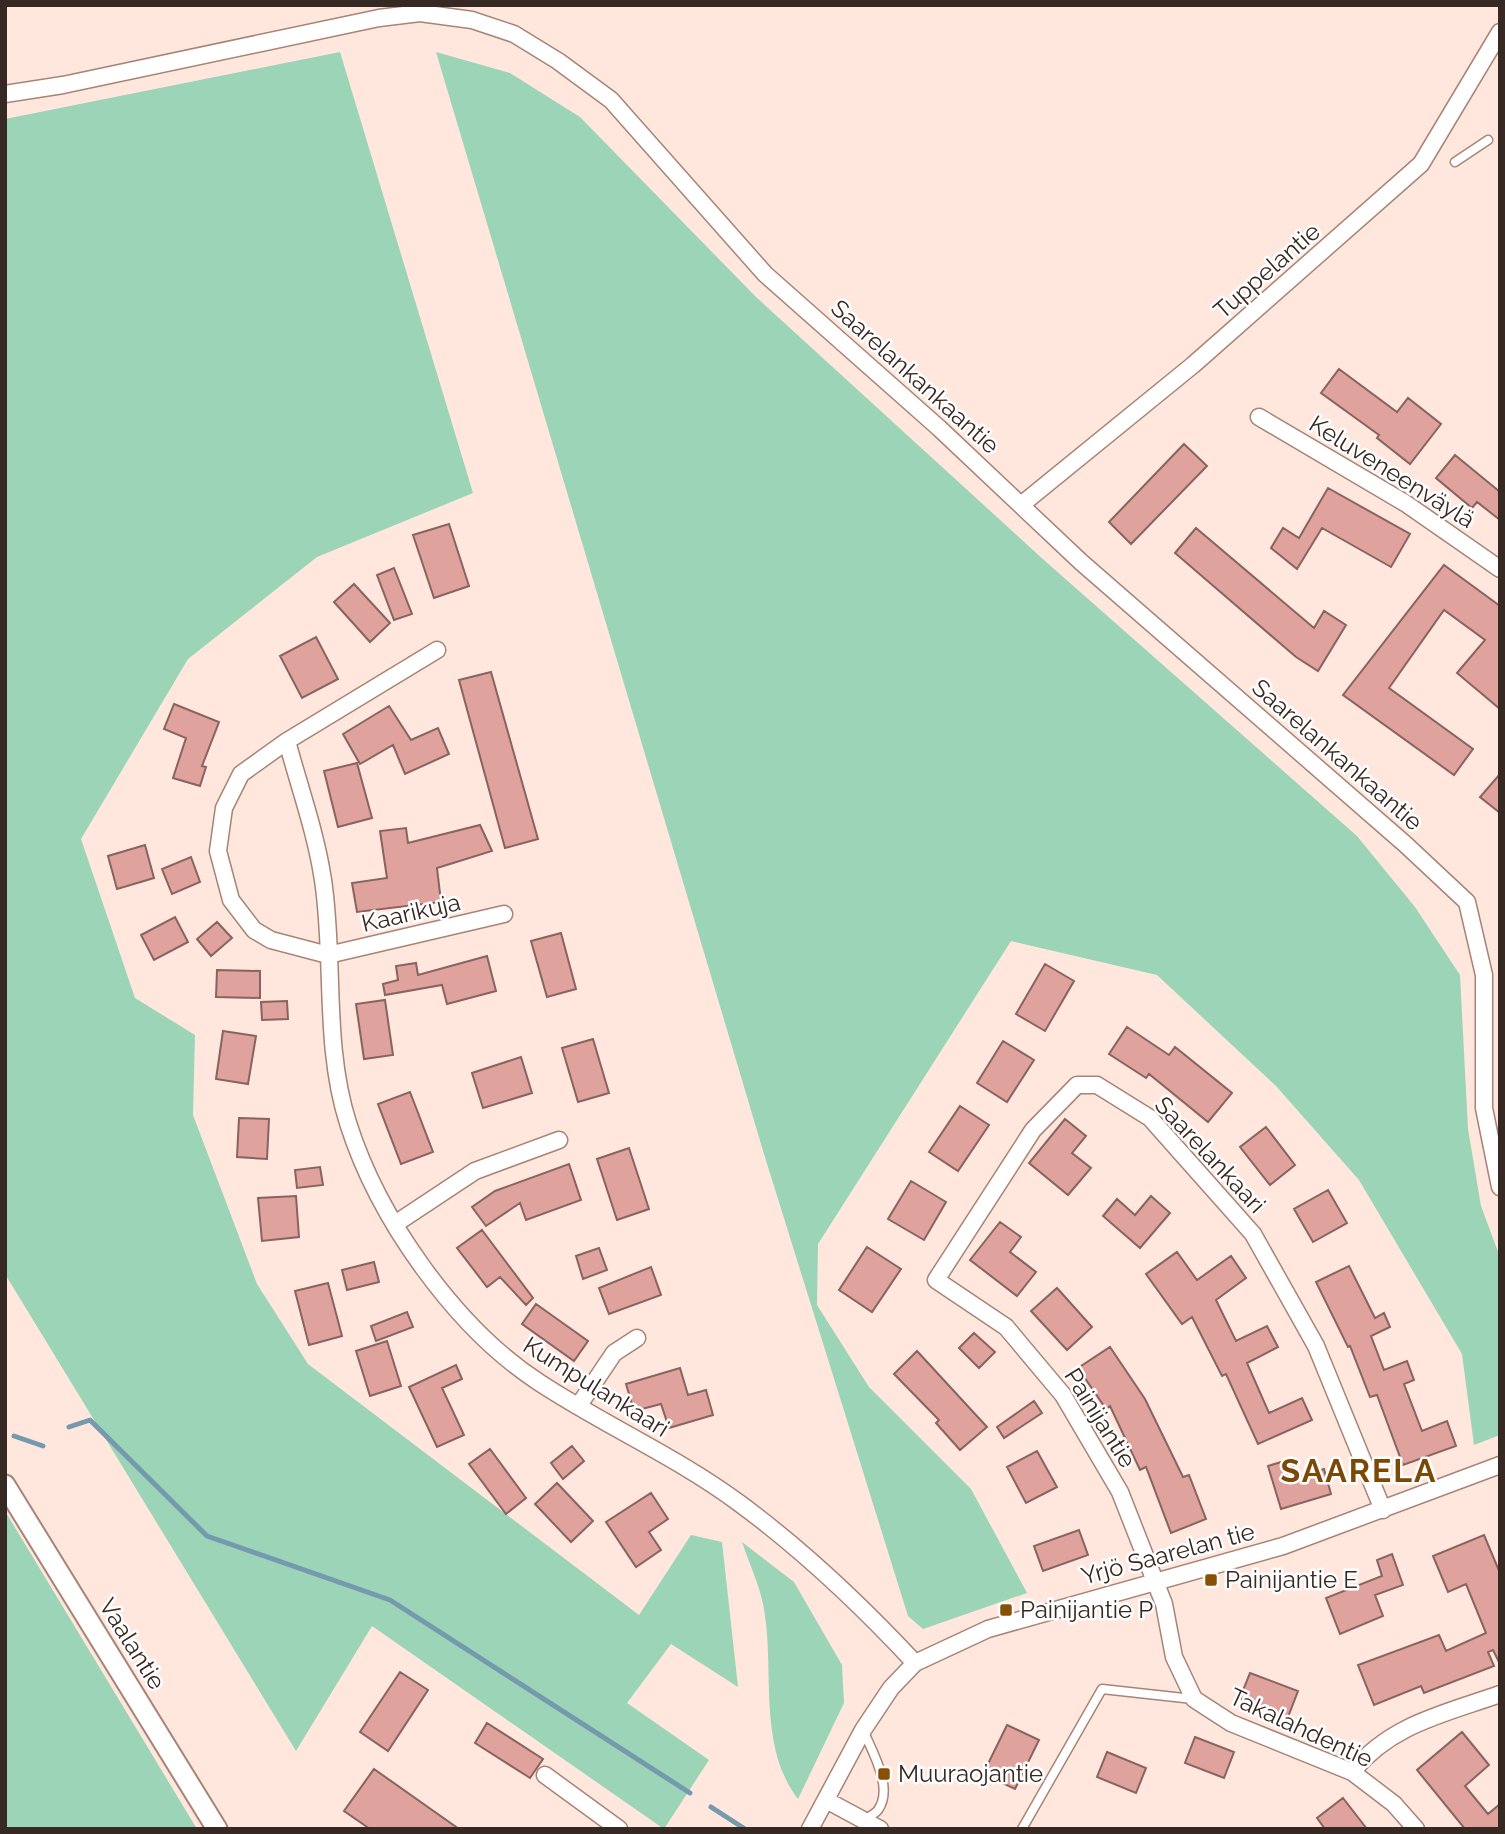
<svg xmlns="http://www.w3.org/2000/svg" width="1505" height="1834" font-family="Raleway,sans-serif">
	<rect width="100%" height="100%" fill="#ffe7dd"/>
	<!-- green -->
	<path fill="#9bd4b7" d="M340,52l133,441 -156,64 -129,102 -107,180 54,159 60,37 -2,80 64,169 51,80 331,251 52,-80 31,7 16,145 -67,-43 -44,59 82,57 -45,69 -292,-203 -76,125 -291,-477v-1155z
		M436,52l74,21 70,44 176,180 289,264 312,275 58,71 45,68 8,154 13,77 19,51v178l-26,10 -12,-91 -103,-174 -83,-94 -119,-111 -146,-34 -193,303 -1,61 52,82 102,102 56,104 -104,36 -15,-13 -144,-462z
		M5,1511l192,318h-192z
		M742,1542l52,40 48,83 2,38 -46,96c-42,-55 -22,-131 -35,-195 -4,-20 -14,-41 -21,-62z"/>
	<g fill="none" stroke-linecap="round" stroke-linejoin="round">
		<!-- stream -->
		<path stroke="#7599ad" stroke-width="5" d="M69,1427l21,-7 117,116 183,64 300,193
			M14,1436l29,10
			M711,1807l34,22"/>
	</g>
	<!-- building -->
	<path fill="#dfa29c" stroke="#88635f" stroke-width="2" d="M1339,369l58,43 11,-14 33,26 -31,40 -33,-26 2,-3 -58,-42z
		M1184,444l23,22 -76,78 -22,-22z
		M1455,455l45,37v28l-23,-18 -5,6 -36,-30z
		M1328,488l82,46 -19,33 -69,-39 -25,41 -26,-21 12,-20 16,10z
		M449,524l20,62 -35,12 -21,-63z
		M1196,528l118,100 10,-17 22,14 -28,46 -22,-14 -121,-104z
		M1444,565l56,41v103l-43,-36 28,-33 -41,-30 -55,78 84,61 -19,26 -111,-80z
		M394,568l18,46 -18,6 -17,-45z
		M354,584l36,39 -20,19 -36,-40z
		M316,637l22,42 -36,19 -22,-42z
		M491,672l47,167 -33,9 -46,-168z
		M174,704l45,18 -17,44 4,1 -6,19 -27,-8 13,-40 -22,-9z
		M389,706l22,34 27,-12 11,26 -44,20 -12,-29 -33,19 -17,-30z
		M357,763l15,55 -34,9 -14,-56z
		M1500,774v39l-20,-16z
		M480,825l12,26 -55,17 4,34 -84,10 -5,-29 35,-5 -7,-47 26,-3 2,15z
		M145,845l9,33 -37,11 -9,-33z
		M191,857l9,25 -28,12 -10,-25z
		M175,917l13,25 -34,18 -13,-25z
		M217,922l15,16 -21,18 -14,-17z
		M561,933l15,56 -29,8 -16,-56z
		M487,956l9,35 -49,13 -5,-19 -57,10 -2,-11 15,-4 -2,-14 20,-3 2,12z
		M1045,964l29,17 -29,50 -29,-17z
		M217,970l43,1v27l-44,-1z
		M385,1000l8,55 -29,4 -8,-55z
		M287,1001l1,18 -26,1 -1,-18z
		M1127,1027l42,28 6,-8 57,46 -24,29 -59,-48 -3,4 -37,-24z
		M223,1031l33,5 -8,48 -32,-5z
		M593,1039l16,54 -31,9 -16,-54z
		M1003,1041l31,19 -27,42 -30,-19z
		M521,1057l11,36 -49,15 -11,-35z
		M410,1092l23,60 -32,12 -23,-60z
		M960,1106l29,19 -31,46 -29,-19z
		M239,1118l30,1 -2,40 -30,-2z
		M1065,1119l21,17 -14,17 19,15 -23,27 -39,-32z
		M1266,1127l29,38 -25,20 -30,-38z
		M629,1148l20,61 -32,11 -20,-61z
		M569,1164l12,36 -55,20 -6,-17 -34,23 -14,-19 23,-16z
		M320,1167l3,18 -26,3 -2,-18z
		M911,1181l35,21 -22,38 -36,-21z
		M1328,1190l19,33 -34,19 -19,-33z
		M296,1196l3,41 -37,4 -4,-43z
		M1151,1196l19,17 -30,35 -37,-32 14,-17 18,16z
		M1000,1222l21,15 -11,15 26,20 -19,24 -47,-36z
		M482,1230l51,68 -7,7 -26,-28 -13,10 -30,-39z
		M867,1247l34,22 -29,43 -33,-22z
		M599,1248l8,22 -24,9 -7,-23z
		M1177,1252l20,28 34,-24 15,22 -30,22 20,41 31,-15 11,21 -31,16 22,50 33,-15 10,22 -54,24 -32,-70 -4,2 -30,-59 -10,7 -36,-50z
		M374,1262l5,20 -32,8 -5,-20z
		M1349,1266l26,52 9,-5 6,14 -19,9 13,34 23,-9 7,19 -10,4 18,47 25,-10 9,25 -53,19 -26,-70 -7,2 -20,-51 -2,1 -32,-65z
		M651,1267l10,28 -52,19 -10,-26z
		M328,1283l14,53 -33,9 -14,-54z
		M1057,1288l35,39 -25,23 -36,-39z
		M536,1304l52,37 -14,20 -52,-37z
		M407,1312l6,15 -37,14 -5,-15z
		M974,1333l21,19 -16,16 -20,-20z
		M387,1341l14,45 -31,10 -14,-45z
		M1110,1347l35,52 38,78 6,-2 17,44 -35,14 -25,-66 -6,3 -30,-64 -4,3 -28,-41z
		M917,1351l70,76 -27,23 -24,-27 3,-3 -45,-46z
		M456,1365l6,14 -20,9 22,47 -27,12 -28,-60z
		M680,1368l8,27 18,-5 7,25 -44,13 -8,-24 -27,7 -8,-27z
		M1034,1401l8,12 -38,25 -7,-11z
		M572,1446l12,15 -21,18 -12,-16z
		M490,1449l36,49 -20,16 -37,-50z
		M1037,1451l20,36 -31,16 -19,-36z
		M1291,1459l6,18 27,-8 7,25 -50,15 -13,-43z
		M557,1483l36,38 -22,21 -36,-38z
		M651,1493l17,26 -19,13 12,18 -25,17 -30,-45z
		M1079,1530l9,25 -45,16 -9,-25z
		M1484,1535l16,38v91l-7,-14 -5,2 6,14 -70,27 -3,-7 -47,19 -16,-40 81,-30 7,16 40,-18 -20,-49 -18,8 -15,-36z
		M1392,1554l11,31 -28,10 8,21 -43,18 -14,-36 56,-22 -5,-16z
		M400,1672l28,18 -40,61 -28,-19z
		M1250,1673l48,18 -10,26 -48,-19z
		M487,1723l56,36 -13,19 -55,-35z
		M1007,1725l32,15 -24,49 -32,-15z
		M1462,1732l27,33 -24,21 23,28 12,-10v25h-35l-48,-59z
		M1195,1737l39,15 -10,26 -39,-15z
		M1107,1752l39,16 -10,25 -39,-16z
		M374,1769l85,60h-89l-26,-18z
		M1343,1798l24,31h-42l-8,-11z"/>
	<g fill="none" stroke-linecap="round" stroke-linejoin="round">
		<!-- service casing -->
		<g stroke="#a78475" stroke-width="11">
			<path id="service" d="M1455,162l33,-22
				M863,1730c9,21 31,58 15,80 -3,4 -10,7 -14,10
				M1022,1829l80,-140 91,10"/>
		</g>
		<!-- minor casing -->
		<g stroke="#a78475" stroke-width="19">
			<path id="minor" d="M5,94l58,-9 316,-67 41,-5 52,7 42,14 44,27 53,39 154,174 174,154 142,134 324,282 62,58 17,73v133l16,79
				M1259,417l146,86 95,66
				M1021,505l172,-140 228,-201 79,-132
				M437,650l-150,91c12,45 29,92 36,139 12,79 0,165 25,243 30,95 107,205 192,260 64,42 137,74 199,120 64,47 122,102 176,160
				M287,741l-46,33 -17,34 -6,43 13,49 23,30 17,10 57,15 176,-41
				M395,1224l80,-53 84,-31
				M579,1405l35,-52 23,-15
				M1383,1510l-67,-164 -63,-112 -103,-116 -53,-33h-20l-44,45 -97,150 70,47 57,68 57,97 44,112 10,53 20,42 37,24 121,49 42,32 22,25
				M1352,1772c39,-48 92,-58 148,-78
				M545,1775l74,54
				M826,1800l54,29
				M810,1829l53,-99 28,-42 24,-25 73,-34 295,-83 217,-81"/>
		</g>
		<!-- tertiary casing -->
		<g stroke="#a78475" stroke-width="23">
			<path id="tertiary" d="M5,1485l212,344"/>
		</g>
		<!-- service -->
		<use href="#service" stroke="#fff" stroke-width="8"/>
		<!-- minor -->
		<use href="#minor" stroke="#fff" stroke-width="16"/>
		<!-- tertiary -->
		<use href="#tertiary" stroke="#fff" stroke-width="19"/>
	</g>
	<!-- markers -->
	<g fill="#895004" stroke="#fff" stroke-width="2.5">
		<rect x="1204" y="1573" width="14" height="14" rx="3.5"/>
		<rect x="999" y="1603" width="14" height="14" rx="3.5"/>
		<rect x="877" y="1767" width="14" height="14" rx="3.5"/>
	</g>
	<g text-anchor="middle" stroke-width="5" stroke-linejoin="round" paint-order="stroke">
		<!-- street labels -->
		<g font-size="24" fill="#362822" stroke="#fff">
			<text transform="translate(1267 271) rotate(-41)" y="8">Tuppelantie</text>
			<text transform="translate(915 377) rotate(42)" y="8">Saarelankankaantie</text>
			<text transform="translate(1392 472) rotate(32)" y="8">Keluveneenväylä</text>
			<text transform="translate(1337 755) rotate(41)" y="8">Saarelankankaantie</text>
			<text transform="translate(411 913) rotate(-13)" y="8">Kaarikuja</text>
			<text transform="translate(1210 1155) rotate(47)" y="8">Saarelankaari</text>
			<text transform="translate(596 1387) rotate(32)" y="8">Kumpulankaari</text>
			<text transform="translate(1100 1418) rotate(58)" y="8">Painijantie</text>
			<text transform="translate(1168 1554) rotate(-15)" y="8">Yrjö Saarelan tie</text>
			<text transform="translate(132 1644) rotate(58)" y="8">Vaalantie</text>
			<text transform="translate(1301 1728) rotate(25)" y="8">Takalahdentie</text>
		</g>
		<!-- poi labels -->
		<g font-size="24" fill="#362822" stroke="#fff" text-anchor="start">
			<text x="1225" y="1588">Painijantie E</text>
			<text x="1020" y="1618">Painijantie P</text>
			<text x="898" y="1782">Muuraojantie</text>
		</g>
		<!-- district labels -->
		<g font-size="32" font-weight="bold" letter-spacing="2" fill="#7c4805" stroke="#fff">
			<text x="1359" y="1482">SAARELA</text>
		</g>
	</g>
	<!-- border -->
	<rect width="1505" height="1834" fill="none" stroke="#362822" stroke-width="14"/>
</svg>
